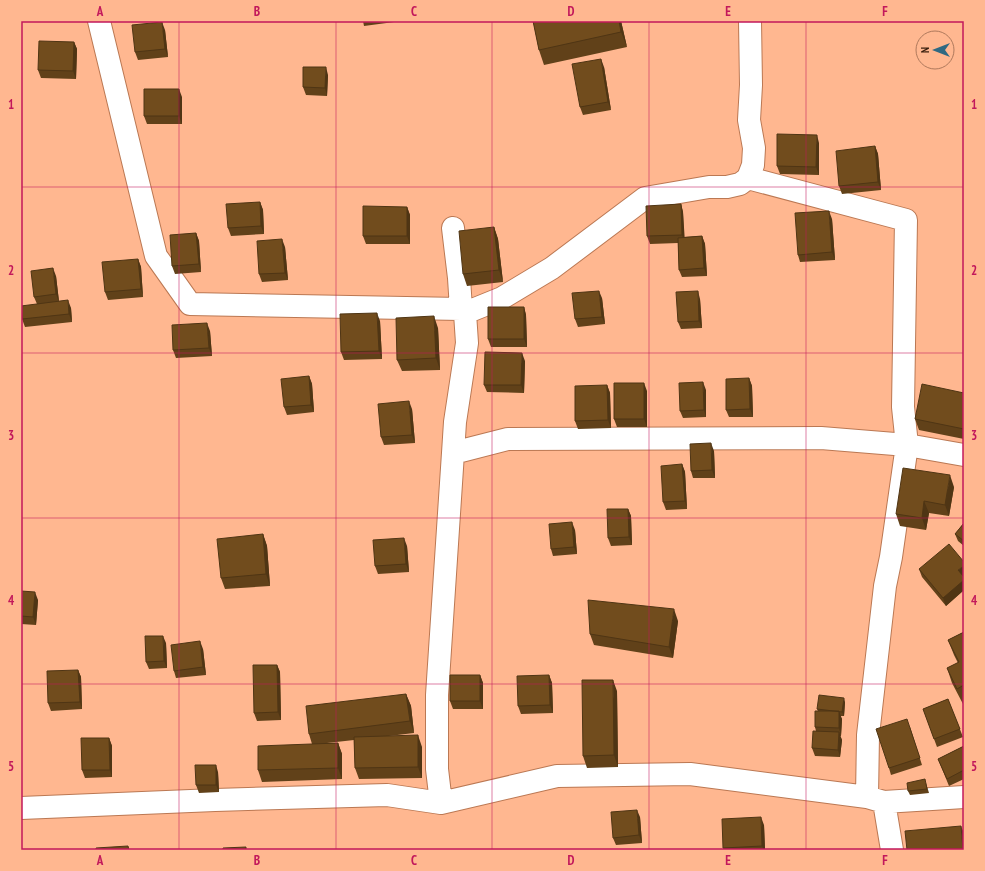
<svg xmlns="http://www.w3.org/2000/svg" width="985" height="871" font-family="'PT Sans Narrow',sans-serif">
	<rect width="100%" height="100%" fill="#ffb790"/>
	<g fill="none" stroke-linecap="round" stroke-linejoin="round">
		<!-- minor casing -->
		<g stroke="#bb7853" stroke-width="24">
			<path id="minor" d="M99,21l57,235 34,48 271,5
				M453,228l6,50 2,31 4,4 2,30 -12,79 -2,31 55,-14 313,-1 86,7 -4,-38 3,-187 -158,-42
				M465,313l37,-15 50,-30 93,-70 64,-11h18l13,-3 8,-6 5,-13 1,-17 -5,-28 2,-35 -1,-64
				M867,797l1,-62 17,-149 6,-29 16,-112 57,10
				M884,802l80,-5
				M441,803l-4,-34v-74l16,-242
				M21,808l194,-8 172,-5 54,8 116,-27 133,-2 177,23 17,5 8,48"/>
		</g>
		<!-- minor -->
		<use href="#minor" stroke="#fff" stroke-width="22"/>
	</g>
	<!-- wall -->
	<path fill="#614119" d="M363,21h30l1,1 -30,4z
		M533,21h88l6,26 -83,18 -5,-15z
		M165,30l3,27 -30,3 -3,-8z
		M74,42l3,7 -1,30 -35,-1 -3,-8z
		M604,67l7,43 -28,5 -3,-8z
		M328,75l-1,21 -21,-1 -3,-8z
		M182,97v27h-35l-3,-8z
		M819,143v32l-39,-1 -3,-8z
		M875,146l3,8 3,36 -39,4 -3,-8z
		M260,202l3,8 1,24 -33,2 -3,-8z
		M681,204l2,8 1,25 18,-1 3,8 2,32 -25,1 -3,-7 -1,-27 -28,1 -3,-8z
		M407,207l3,8v29h-44l-3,-8z
		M832,219l3,41 -35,2 -2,-7z
		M494,227l4,12 5,43 -36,4 -4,-12z
		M196,233l3,8 2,31 -26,2 -3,-8z
		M285,247l3,33 -26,2 -3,-8z
		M138,259l3,8 2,30 -35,3 -3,-8z
		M56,276l3,25 12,7 1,14 -47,5 -3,-8 15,-15 -3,-7z
		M602,298l3,26 -27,3 -3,-8z
		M700,299l2,29 -21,1 -3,-7z
		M524,307l2,8 1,32h-36l-3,-8z
		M380,321l2,38 -38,1 -3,-8z
		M438,328l2,42 -38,1 -5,-11z
		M210,331l2,25 -36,2 -3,-8z
		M525,361l-1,32 -37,-1 -3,-7z
		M309,376l3,8 2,28 -27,3 -3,-8z
		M749,378l3,8 1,31h-24l-3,-7z
		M607,385l3,8 1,35 -33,1 -3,-8z
		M706,390v27l-23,1 -3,-7z
		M647,391v36h-30l-3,-8z
		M964,393v46l-45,-9 -4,-11z
		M412,409l3,34 -31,2 -3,-8z
		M714,451l1,27h-22l-2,-7z
		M682,464l3,8 2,37 -21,1 -3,-8z
		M954,487l-5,29 -20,-3 -3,17 -26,-4 -4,-12z
		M628,509l3,7 1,29 -21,1 -3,-8z
		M964,523v23l-6,-5 -3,-7z
		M575,530l2,24 -24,2 -2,-7z
		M263,534l4,12 3,40 -45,3 -4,-11z
		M407,546l2,26 -31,2 -3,-8z
		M919,569l44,7 1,1v13l-18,16 -24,-29z
		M21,591l17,9 -2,25 -15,-1z
		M678,621l-5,37 -79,-13 -4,-11z
		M964,632v71l-1,1 -11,-21 -5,-15 11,-5 -4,-8 -6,-15z
		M166,643l1,25 -18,1 -3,-7z
		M203,649l3,26 -30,3 -2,-7z
		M277,665l3,7 1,48 -24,1 -3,-8z
		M78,670l3,7 1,32 -31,2 -3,-8z
		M480,675l3,8v26h-30l-3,-8z
		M549,675l3,8 1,30 -32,1 -3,-8z
		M617,691l1,76 -31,1 -4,-12z
		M406,694l5,12 3,27 -25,3 33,11v31l-63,1 -4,-11 -1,-28 -27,3h11l4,11v25l-80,3 -4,-12 54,-26 -3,-10z
		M948,699l15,38 -26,10 -14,-38z
		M845,702l-1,14h-4l2,3 -1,17h-1l2,4 -2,17 -25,-1 -3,-8 4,-17 -1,-4 3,-16 -1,-2z
		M910,727l12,38 -31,10 -2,-7z
		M109,738l3,8v31l-27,1 -3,-8z
		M964,746v33l-15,7 -11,-27z
		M218,772l1,20 -20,1 -3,-8z
		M926,783l3,10 -19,2 -2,-4z
		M640,817l2,26 -26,2 -3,-7z
		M764,825l1,25h-41l-1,-2z"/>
	<!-- shaded-wall -->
	<path fill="#4f3514" d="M619,21h2l6,26 -6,-15z
		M162,22l3,8 3,27 -3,-8z
		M74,42l3,7 -1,30 -3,-8z
		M601,59l3,8 7,43 -3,-8z
		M326,67l2,8 -1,21 -2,-8z
		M179,89l3,8v27l-3,-8z
		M817,135l2,8v32l-3,-8z
		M875,146l3,8 3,36 -3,-8z
		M260,202l3,8 1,24 -3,-8z
		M681,204l2,8 2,31 -3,-8z
		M407,207l3,8v29l-3,-8z
		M829,211l3,8 3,41 -3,-8z
		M494,227l4,12 5,43 -4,-12z
		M196,233l3,8 2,31 -2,-8z
		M702,236l3,8 2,32 -3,-8z
		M282,239l3,8 3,33 -3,-7z
		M138,259l3,8 2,30 -2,-8z
		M53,268l3,8 3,26 -3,-8z
		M599,291l3,7 3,26 -3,-7z
		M698,291l2,8 2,29 -3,-7z
		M68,300l3,8 1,14 -3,-8z
		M524,307l2,8 1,32 -3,-8z
		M377,313l3,8 2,38 -3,-8z
		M434,316l4,12 2,42 -4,-12z
		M207,323l3,8 2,25 -3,-8z
		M522,353l3,8 -1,32 -3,-8z
		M309,376l3,8 2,28 -3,-7z
		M749,378l3,8 1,31 -3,-8z
		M703,382l3,8v27l-2,-7z
		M644,383l3,8v36l-3,-8z
		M607,385l3,8 1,35 -3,-8z
		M409,401l3,8 3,34 -3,-8z
		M711,443l3,8 1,27 -3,-8z
		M682,464l3,8 2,37 -2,-8z
		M950,475l4,12 -5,29 -4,-11z
		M924,501l5,12 -3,17 -4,-12z
		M628,509l3,7 1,29 -3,-8z
		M572,522l3,8 2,24 -3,-7z
		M263,534l4,12 3,40 -4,-12z
		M404,538l3,8 2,26 -3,-8z
		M964,566v10l-3,2 -3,-8z
		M964,580v10l-18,16 -3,-8z
		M35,592l3,8 -2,25 -3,-8z
		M674,609l4,12 -5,37 -4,-11z
		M163,636l3,7 1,25 -3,-7z
		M200,641l3,8 3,26 -3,-8z
		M277,665l3,7 1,48 -3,-8z
		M78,670l3,7 1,32 -2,-7z
		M480,675l3,8v26l-3,-8z
		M549,675l3,8 1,30 -3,-8z
		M613,680l4,11 1,76 -4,-12z
		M406,694l5,12 3,27 -4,-12z
		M844,698l1,4 -1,14 -2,-4z
		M839,711l3,8 -1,17 -2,-8z
		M839,732l3,8 -2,17 -2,-7z
		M418,735l4,12v31l-4,-11z
		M109,738l3,8v31l-2,-7z
		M338,743l4,11v25l-4,-11z
		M216,765l2,7 1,20 -3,-7z
		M637,810l3,7 2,26 -3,-8z
		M761,817l3,8 1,25h-1l-2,-4z
		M961,826l3,7v17h-1z"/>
	<!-- building -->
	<path fill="#714c1d" stroke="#4f3514" d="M533,21h86l2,11 -82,18z
		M162,22l3,27 -30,3 -3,-27z
		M39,41l35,1 -1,29 -35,-1z
		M601,59l7,43 -28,5 -8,-43z
		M303,67h23l-1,21 -22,-1z
		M144,89h35v27h-35z
		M777,134l40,1 -1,32 -39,-1z
		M875,146l3,36 -39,4 -3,-35z
		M260,202l1,24 -33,2 -2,-24z
		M681,204l1,31 -35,1 -1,-30z
		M363,206l44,1v29h-44z
		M829,211l3,41 -34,3 -3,-42z
		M494,227l5,43 -36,4 -4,-43z
		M196,233l3,31 -27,2 -2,-31z
		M702,236l2,32 -25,2 -1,-32z
		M282,239l3,34 -26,1 -2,-33z
		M138,259l3,30 -36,3 -3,-30z
		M53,268l3,26 -22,3 -3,-26z
		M599,291l3,26 -27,2 -3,-26z
		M698,291l1,30 -21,1 -2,-30z
		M68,300l1,14 -47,5 -1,-13z
		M488,307h36v32h-36z
		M377,313l2,38 -38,1 -1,-38z
		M434,316l2,42 -39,2 -1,-42z
		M207,323l2,25 -36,2 -1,-25z
		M485,352l37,1 -1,32h-37z
		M309,376l2,29 -27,2 -3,-28z
		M749,378l1,31 -24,1v-31z
		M703,382l1,28 -24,1 -1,-28z
		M614,383h30v36h-30z
		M922,384l42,9v36l-49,-10z
		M607,385l1,35 -33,1v-35z
		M409,401l3,34 -31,2 -3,-33z
		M711,443l1,27 -21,1 -1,-27z
		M682,464l3,37 -22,1 -2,-36z
		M903,468l47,7 -5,30 -21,-4 -2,17 -26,-4z
		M607,509h21l1,28 -21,1z
		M572,522l2,25 -23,2 -2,-25z
		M964,523v18l-9,-7z
		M263,534l3,40 -45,4 -4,-39z
		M404,538l2,26 -31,2 -2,-26z
		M949,544l15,18v4l-6,4 6,7v3l-21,18 -24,-29z
		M21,591l14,1 -2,25 -12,-1z
		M588,600l86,9 -5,38 -79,-13z
		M964,632v53l-7,4 -10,-21 12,-6 -11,-22z
		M145,636h18l1,25 -18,1z
		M200,641l3,26 -29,4 -3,-26z
		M253,665h24l1,47 -24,1z
		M78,670l2,32 -32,1 -1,-32z
		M450,675h30v26h-30z
		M549,675l1,30 -32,1 -1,-30z
		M582,680h31l1,75 -31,1z
		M406,694l4,27 -101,13 -3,-28z
		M819,695l25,3 -2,14 -25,-3z
		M948,699l12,30 -26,10 -11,-30z
		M815,711h24v17l-24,-1z
		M907,719l13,39 -31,10 -13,-39z
		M813,731l26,1 -1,18 -26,-2z
		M418,735v32l-63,1 -1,-31z
		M81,738h28l1,32h-28z
		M338,743v25l-80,2v-24z
		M964,746v24l-17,9 -9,-20z
		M195,765h21v20h-20z
		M925,779l2,10 -19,2 -1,-8z
		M637,810l2,25 -26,3 -2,-26z
		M761,817l1,29 -39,2 -1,-29z
		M961,826l2,24h-56l-2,-19z
		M128,846l1,4h-33v-2z
		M246,847v3h-23v-2z"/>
	<!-- grid -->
	<path fill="none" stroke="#c2185b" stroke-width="1" stroke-opacity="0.55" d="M179,21v829M336,21v829M492,21v829M649,21v829M806,21v829M21,187h943M21,353h943M21,518h943M21,684h943"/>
	<!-- border -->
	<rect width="985" height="871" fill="none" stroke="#ffb790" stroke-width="44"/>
	<!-- north arrow -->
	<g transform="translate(935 50) rotate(270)"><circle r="19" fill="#ffb790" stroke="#af795c"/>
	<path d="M0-3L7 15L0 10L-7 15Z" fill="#306982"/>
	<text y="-6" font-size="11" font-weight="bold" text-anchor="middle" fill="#381d0d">N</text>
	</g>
	<rect x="22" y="22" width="941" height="827" fill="none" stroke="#c2185b" stroke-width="1.5"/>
	<g font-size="13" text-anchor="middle" font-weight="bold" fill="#c2185b">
		<text x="100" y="16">A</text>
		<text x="257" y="16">B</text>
		<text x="414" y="16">C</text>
		<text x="571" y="16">D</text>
		<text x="728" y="16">E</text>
		<text x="885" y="16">F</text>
		<text x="11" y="109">1</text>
		<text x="974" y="109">1</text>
		<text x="11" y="275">2</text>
		<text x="974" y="275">2</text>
		<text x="11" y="440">3</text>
		<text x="974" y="440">3</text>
		<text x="11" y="605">4</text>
		<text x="974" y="605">4</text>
		<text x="11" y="771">5</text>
		<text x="974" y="771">5</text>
		<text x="100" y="865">A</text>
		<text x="257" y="865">B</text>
		<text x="414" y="865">C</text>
		<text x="571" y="865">D</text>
		<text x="728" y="865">E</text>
		<text x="885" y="865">F</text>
	</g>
</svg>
